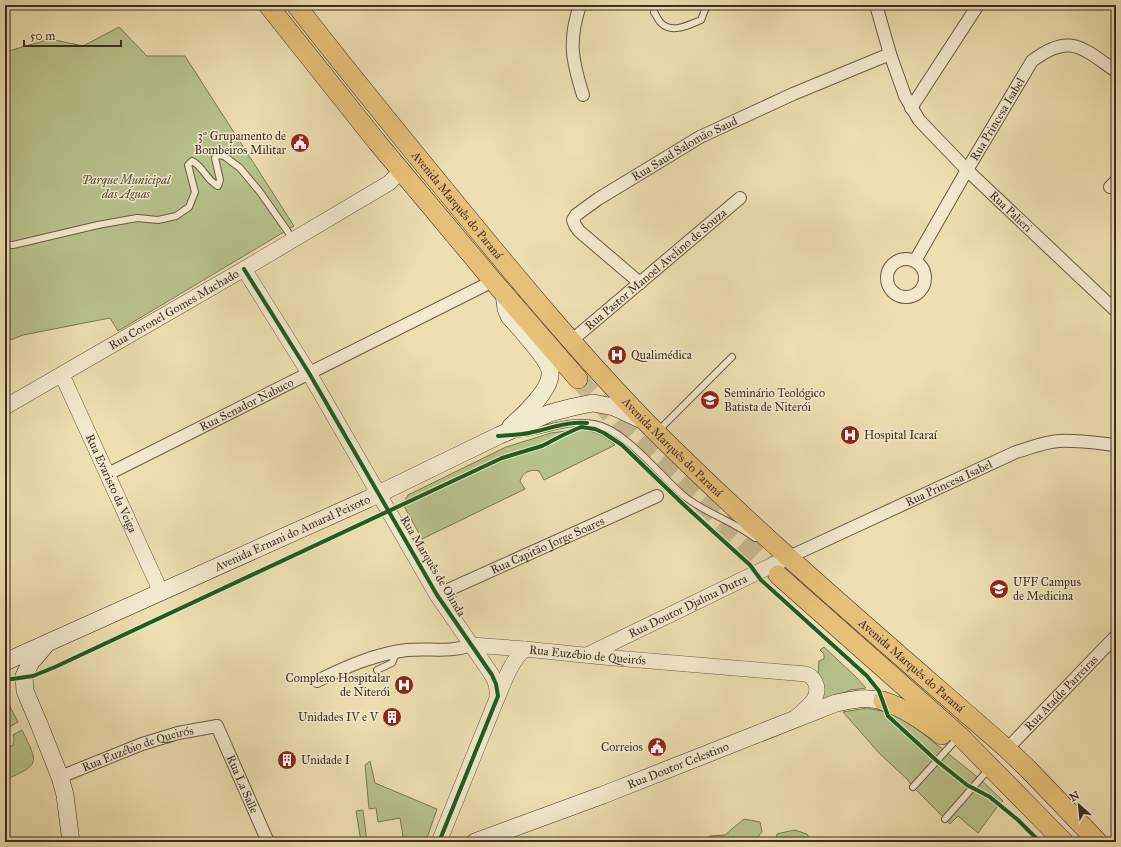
<svg xmlns="http://www.w3.org/2000/svg" width="1121" height="847" font-family="'IM FELL Great Primer',serif">
	<rect width="100%" height="100%" fill="#eddfb2"/>
	<filter id="stains"><feTurbulence type="fractalNoise" baseFrequency=".005" numOctaves="4"/><feColorMatrix values="0 0 0 0 .2 0 0 0 0 .09 0 0 0 0 .02 0 0 0 .5 -.17"/></filter>
	<radialGradient id="worn" r=".72"><stop offset=".6" stop-color="#630" stop-opacity="0"/><stop offset="1" stop-color="#630" stop-opacity=".3"/></radialGradient>
	<!-- green -->
	<path fill="#b8c28d" stroke="#7b7858" d="M119,27l28,29h38l109,170 -176,105 -8,-13 -87,17 -18,7v-290l45,-13 33,7z
		M581,429c15,3 23,6 34,16l-71,35 -5,-9c-9,-2 -16,1 -19,10l5,8 -103,50 -19,-35 5,-9 98,-48 45,-14z
		M824,647l32,30 10,11 -15,2 -31,13 4,-11v-5l-6,-12 1,-14 5,-2v-5l-4,-4z
		M5,697l13,25 -9,5 -4,-6z
		M867,708l15,3 15,5 14,8 69,55 23,22 -6,6 -19,26 -20,-17 -8,8 -37,-37 -6,-8 -27,-25 -37,-42z
		M22,730c17,35 18,34 -17,50v-31l8,-4 1,-6 -1,-4z
		M370,761l5,22 62,26 -10,29 -4,4h-19l-4,-24 -22,4 -2,-14 -7,1 -4,-44z
		M363,810l4,32h-6l-5,-31z
		M744,819l16,3 2,10 -6,7 3,3h-61l12,-6 15,-1z
		M794,830l13,4 4,8h-36l2,-8z"/>
	<g fill="none" stroke-linecap="round" stroke-linejoin="round">
		<!-- primary-tunnel -->
		<path stroke="#cabb95" stroke-width="19" stroke-dasharray="19 10" stroke-linecap="butt" d="M578,379l47,51 153,145"/>
		<!-- service casing -->
		<g stroke="#6a5a47" stroke-width="8">
			<path id="service" d="M654,12c2,3 4,8 7,11 11,11 28,2 40,-3l6,-15
				M5,245h8l85,-20 39,-7 21,2 18,-4 13,-9 6,-15 -7,-27 4,-4c11,5 14,19 26,25l2,-6 -5,-22 3,-3 6,1 16,12 20,24 33,47
				M658,431l74,-74
				M516,434c28,-2 49,-15 78,-10 31,5 65,51 90,72 21,17 49,25 71,42
				M377,670l15,-7 5,-12
				M913,787l40,-44
				M945,819l43,-49"/>
		</g>
		<!-- minor casing -->
		<g stroke="#6a5a47" stroke-width="14">
			<g id="minor">
				<path d="M580,5c-12,36 -8,55 3,90"/>
				<path id="s1" d="M876,5l14,49 15,42 14,24 48,50 149,141"/>
				<path d="M911,108l67,-103"/>
				<path d="M1110,187l6,-6"/>
				<circle cx="906" cy="278" r="19"/>
				<path id="s2" d="M915,261l52,-91 65,-109c38,-29 50,-13 84,10"/>
				<path id="s3" d="M640,283l-61,-52 -4,-6 -2,-5 3,-5 22,-16 102,-62 93,-43 97,-40"/>
				<path id="s4" d="M571,341l169,-143"/>
				<path id="s5" d="M108,474l385,-193"/>
				<path id="s6" d="M789,557l227,-105c14,-4 28,-10 43,-11 19,-1 38,2 57,4"/>
				<path id="s7" d="M437,595l220,-99"/>
				<path d="M317,681c29,-14 57,-27 90,-31 23,-2 42,3 65,-5"/>
				<path id="s8" d="M1007,749l109,-113"/>
				<path id="s9" d="M60,777l82,-33 36,-11 39,-7 51,116"/>
			</g>
		</g>
		<!-- tertiary casing -->
		<g stroke="#6a5a47" stroke-width="16">
			<g id="tertiary">
				<path d="M244,269l65,104 128,222 55,80 4,9 2,12 -59,146"/>
				<path id="s10" d="M62,375l99,217"/>
				<path id="s11" d="M5,407l239,-138 145,-86 12,-12"/>
				<path id="s12" d="M472,645l53,4 78,8 203,17c4,1 7,4 9,8 8,15 -10,27 -20,36"/>
				<path id="s13" d="M587,655l202,-98"/>
				<path d="M498,696c7,-16 13,-35 27,-47"/>
			</g>
		</g>
		<!-- secondary casing -->
		<g stroke="#3e2d23" stroke-width="18">
			<g id="secondary">
				<path d="M504,294l2,15 3,7c10,12 39,42 41,55 3,17 -27,45 -39,55"/>
				<path d="M44,647l-13,15 -7,14 1,15 14,33 21,53 5,18 6,47"/>
				<path id="s14" d="M5,662l363,-163 130,-63 52,-23 23,-6 20,-4 21,4 26,12"/>
				<path id="s15" d="M475,842l128,-47 233,-92c17,-3 29,-7 47,-2"/>
			</g>
		</g>
		<!-- primary casing -->
		<g stroke="#3e2d23" stroke-width="20">
			<g id="primary">
				<path d="M268,5l109,137 116,139 85,98"/>
				<path id="s16" d="M296,5c54,70 110,138 166,206 59,72 119,144 184,211 114,115 239,220 361,327l21,20 70,73"/>
				<path d="M778,575l182,161 104,106"/>
				<path d="M883,701c22,7 40,20 59,34"/>
			</g>
		</g>
		<!-- service -->
		<use href="#service" stroke="#f3eacd" stroke-width="6"/>
		<!-- minor -->
		<use href="#minor" stroke="#f3eacd" stroke-width="12"/>
		<!-- tertiary -->
		<use href="#tertiary" stroke="#f3eacd" stroke-width="15"/>
		<!-- secondary -->
		<use href="#secondary" stroke="#f3eacd" stroke-width="17"/>
		<!-- primary -->
		<use href="#primary" stroke="#e6c079" stroke-width="19"/>
		<!-- cycleway casing -->
		<g stroke="#f3eacd" stroke-width="6">
			<path id="cycleway" d="M244,269l65,104 128,222 55,80 4,9 2,12 -59,146
				M498,436c10,-1 21,-1 31,-3 20,-4 38,-12 58,-10
				M5,680l28,-4 22,-9 447,-209 40,-12 21,-11 18,-8 14,2 9,4 18,12 62,60 66,60 11,15 106,96 12,15 9,25 49,45 30,24 23,12 28,23 22,22"/>
		</g>
		<!-- cycleway -->
		<use href="#cycleway" stroke="#1b5e20" stroke-width="4"/>
	</g>
	<!-- icons -->
	<defs>
		<g id="civic-disc" transform="scale(1)"><circle r="9.5" fill="#8f2418" stroke="#f3eacd"/><path d="M-.6-6.5H3V-4.5H.6V-3L4-1V1h2V6H-6V1h2V-1L-.6-3ZM-1.2 2.5V6h2.4V2.5Z" fill="#fff"/></g>
		<g id="hospital-disc" transform="scale(1)"><circle r="9.5" fill="#8f2418" stroke="#f3eacd"/><path d="M-5-5h3v3.5h4V-5h3V5h-3V1.5h-4V5h-3Z" fill="#fff"/></g>
		<g id="university-disc" transform="scale(1)"><circle r="9.5" fill="#8f2418" stroke="#f3eacd"/><path d="M0-5L7-2L0 1L-7-2ZM-4 1L0 2.5L4 1V4Q0 6-4 4Z" fill="#fff"/></g>
		<g id="building-disc" transform="scale(1)"><circle r="9.5" fill="#8f2418" stroke="#f3eacd"/><path d="M-4-6H4V6H1V3H-1V6H-4ZM-2.5-4.3h1.7v1.8h-1.7ZM.8-4.3h1.7v1.8H.8ZM-2.5-1h1.7V.8h-1.7ZM.8-1h1.7V.8H.8Z" fill="#fff"/></g>
	</defs>
	<g fill-rule="evenodd">
		<use href="#civic-disc" x="300" y="143"/>
		<use href="#hospital-disc" x="617" y="355"/>
		<use href="#university-disc" x="710" y="400"/>
		<use href="#hospital-disc" x="850" y="435"/>
		<use href="#university-disc" x="999" y="589"/>
		<use href="#hospital-disc" x="404" y="685"/>
		<use href="#building-disc" x="392" y="717"/>
		<use href="#civic-disc" x="657" y="747"/>
		<use href="#building-disc" x="287" y="760"/>
	</g>
	<g text-anchor="middle" stroke-width="3" stroke-linejoin="round" paint-order="stroke">
		<!-- street labels -->
		<g font-size="12" fill="#3e2d23" stroke="#f3eacd">
			<text dy="4" stroke="none"><textPath href="#s2" startOffset="164">Rua Princesa Isabel</textPath></text>
			<text dy="4" stroke="none"><textPath href="#s3" startOffset="226">Rua Saud Salomão Saud</textPath></text>
			<text dy="4" stroke="none"><textPath href="#s16" startOffset="257">Avenida Marquês do Paraná</textPath></text>
			<text dy="4" stroke="none"><textPath href="#s1" startOffset="253">Rua Palieri</textPath></text>
			<text dy="4" stroke="none"><textPath href="#s4" startOffset="111">Rua Pastor Manoel Avelino de Souza</textPath></text>
			<text dy="4" stroke="none"><textPath href="#s11" startOffset="195">Rua Coronel Gomes Machado</textPath></text>
			<text dy="4" stroke="none"><textPath href="#s5" startOffset="155">Rua Senador Nabuco</textPath></text>
			<text dy="4" stroke="none"><textPath href="#s16" startOffset="581">Avenida Marquês do Paraná</textPath></text>
			<text dy="4" stroke="none"><textPath href="#s10" startOffset="119">Rua Evaristo da Veiga</textPath></text>
			<text dy="4" stroke="none"><textPath href="#s6" startOffset="176">Rua Princesa Isabel</textPath></text>
			<text dy="4" stroke="none"><textPath href="#s14" startOffset="315">Avenida Ernani do Amaral Peixoto</textPath></text>
			<text dy="4" stroke="none"><textPath href="#s7" startOffset="121">Rua Capitão Jorge Soares</textPath></text>
			<text transform="translate(433 566) rotate(59)" y="4">Rua Marquês de Olinda</text>
			<text dy="4" stroke="none"><textPath href="#s13" startOffset="112">Rua Doutor Djalma Dutra</textPath></text>
			<text dy="4" stroke="none"><textPath href="#s12" startOffset="116">Rua Euzébio de Queirós</textPath></text>
			<text dy="4" stroke="none"><textPath href="#s16" startOffset="905">Avenida Marquês do Paraná</textPath></text>
			<text dy="4" stroke="none"><textPath href="#s8" startOffset="78">Rua Ataíde Parreiras</textPath></text>
			<text dy="4" stroke="none"><textPath href="#s9" startOffset="83">Rua Euzébio de Queirós</textPath></text>
			<text dy="4" stroke="none"><textPath href="#s15" startOffset="217">Rua Doutor Celestino</textPath></text>
			<text dy="4" stroke="none"><textPath href="#s9" startOffset="229">Rua La Salle</textPath></text>
		</g>
		<!-- poi labels -->
		<g font-size="12" fill="#3e2d23" stroke="#f3eacd" text-anchor="start">
			<text x="286" y="140" text-anchor="end">3º Grupamento de<tspan x="286" dy="14">Bombeiros Militar</tspan></text>
			<text x="631" y="359">Qualimédica</text>
			<text x="724" y="397">Seminário Teológico<tspan x="724" dy="14">Batista de Niterói</tspan></text>
			<text x="864" y="439">Hospital Icaraí</text>
			<text x="1013" y="586">UFF Campus<tspan x="1013" dy="14">de Medicina</tspan></text>
			<text x="390" y="682" text-anchor="end">Complexo Hospitalar<tspan x="390" dy="14">de Niterói</tspan></text>
			<text x="378" y="721" text-anchor="end">Unidades IV e V</text>
			<text x="643" y="751" text-anchor="end">Correios</text>
			<text x="301" y="764">Unidade I</text>
		</g>
		<!-- park labels -->
		<g font-size="12" font-style="italic" fill="#564b38" stroke="#f3eacd">
			<text x="126" y="184">Parque Municipal<tspan x="126" dy="14">das Águas</tspan></text>
		</g>
	</g>
	<!-- margin -->
	<rect width="1121" height="847" fill="none" stroke="#eddfb2" stroke-width="20"/>
	<rect x="6" y="6" width="1109" height="835" fill="none" stroke="#3e2d23" stroke-width="2"/>
	<rect x="10" y="10" width="1101" height="827" fill="none" stroke="#3e2d23"/>
	<!-- north arrow -->
	<g transform="translate(1079 805) rotate(333)" stroke="#f3eacd" stroke-width="3" paint-order="stroke">
	<path d="M0-3L7 15L0 10L-7 15Z" fill="#3e2d23"/>
	<text y="-6" font-size="11" font-weight="bold" text-anchor="middle" fill="#3e2d23">N</text>
	</g>
	<!-- scale -->
	<path d="M24 40v6h97v-6" fill="none" stroke="#3e2d23" stroke-width="2"/>
	<text x="30" y="40" font-size="12" fill="#3e2d23" stroke="#f3eacd" stroke-width="3" paint-order="stroke">50 m</text>
	<rect width="100%" height="100%" filter="url(#stains)"/>
	<rect width="100%" height="100%" fill="url(#worn)"/>
</svg>
